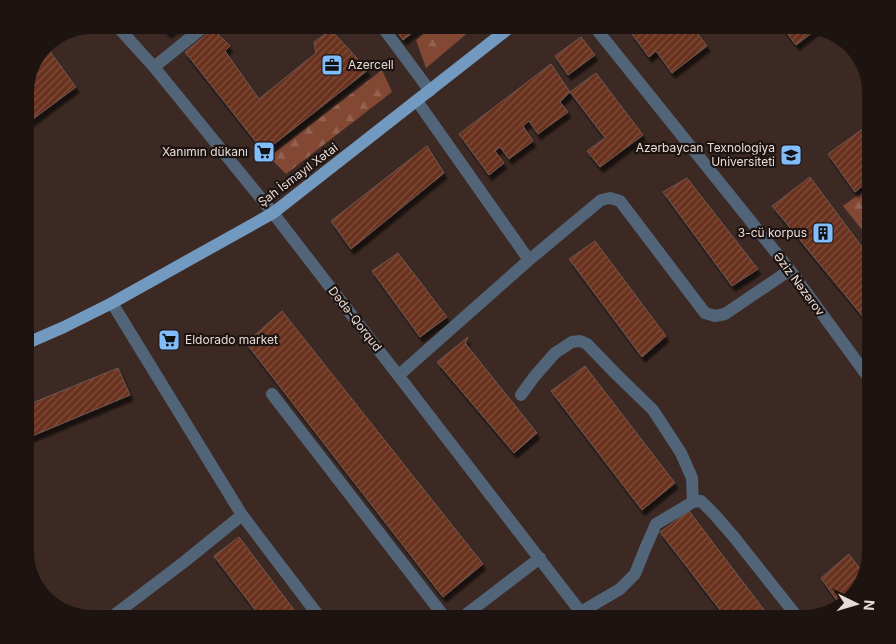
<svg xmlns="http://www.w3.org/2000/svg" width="896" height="644" font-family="Inter,sans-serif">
	<defs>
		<pattern id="forest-firs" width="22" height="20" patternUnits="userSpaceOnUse" patternTransform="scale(1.25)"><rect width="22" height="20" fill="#824834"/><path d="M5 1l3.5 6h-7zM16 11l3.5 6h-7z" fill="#946251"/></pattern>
		<pattern id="building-hatch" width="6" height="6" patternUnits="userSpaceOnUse" patternTransform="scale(1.25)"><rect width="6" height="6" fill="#6a321f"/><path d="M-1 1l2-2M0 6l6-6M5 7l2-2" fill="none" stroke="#7f4f3f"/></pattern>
		<filter id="shadow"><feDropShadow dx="3" dy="5.5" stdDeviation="1" flood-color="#0009"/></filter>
	</defs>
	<rect width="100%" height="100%" fill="#3c2923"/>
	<!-- forest -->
	<path fill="url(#forest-firs)" d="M434,25h43l-51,43 -10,-28z
		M382,70l10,22 -106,82 -17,-17z
		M871,185v56l-28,-35z"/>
	<!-- building -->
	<path fill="url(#building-hatch)" stroke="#6e5952" filter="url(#shadow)" d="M162,25h17l-11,8z
		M392,25h30l-19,15z
		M644,25h49l-1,1 15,20 -35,27 -16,-22 -7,6 -17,-23z
		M781,25h24l12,4 -21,16z
		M213,29l17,17 -5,5 34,48 57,-46 -2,-11 17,-12 37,40 -104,82 -79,-100z
		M581,37l14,18 -27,20 -13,-19z
		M46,46l30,41 -51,38v-38z
		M551,64l19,28 -10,10 8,10 -30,22 -9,-13 -6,5 10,15 -24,18 -9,-12 -5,4 9,12 -15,12 -30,-41z
		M596,73l47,62 -43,32 -13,-16 18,-13 -35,-46z
		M871,123v56l-16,13 -27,-38z
		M427,146l17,27 -93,76 -20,-28z
		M810,177l61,82v55l-7,4 -92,-112z
		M687,178l71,91 -26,17 -69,-94z
		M595,241l71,95 -24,21 -73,-98z
		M398,253l49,64 -27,20 -48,-66z
		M282,311l201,253 -40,33 -197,-254z
		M468,337l-3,6 72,90 -23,20 -77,-91z
		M585,366l90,117 -33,27 -91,-119z
		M118,368l12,27 -105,44v-33z
		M689,511l82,108h-44l-67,-87z
		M239,537l62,82h-39l-48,-63z
		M849,554l15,20 -7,19 -16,13 -20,-28z"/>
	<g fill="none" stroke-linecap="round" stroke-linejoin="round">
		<!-- minor -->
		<path stroke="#516478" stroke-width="12" d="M116,25l38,42 119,146 313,406
			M381,25l49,66
			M593,25l197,245 81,111
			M154,67l52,-42
			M417,101l112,159
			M112,303l130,212 79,104
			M399,375l130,-115 72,-60 9,-2 10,3 85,112 10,3 10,-2 65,-44
			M272,394l174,225
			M521,395l13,-18 21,-24 17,-11 8,-1 7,3 29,30 37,36 28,43 11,25 1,24
			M581,612l39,-23 15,-15 10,-25 11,-25 37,-22 8,-1 13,13 20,23 65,82
			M109,619l75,-57 58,-47
			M460,619l80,-61"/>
		<!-- major -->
		<path stroke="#7299c0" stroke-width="12" d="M25,344l39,-17 48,-24 161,-90 240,-188"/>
	</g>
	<!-- icons -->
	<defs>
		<g id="office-square" transform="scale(1.125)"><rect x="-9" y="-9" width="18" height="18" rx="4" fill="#80bdfa" stroke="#1d1411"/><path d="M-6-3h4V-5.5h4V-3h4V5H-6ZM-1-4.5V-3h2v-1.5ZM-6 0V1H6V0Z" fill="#111"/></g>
		<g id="supermarket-square" transform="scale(1.125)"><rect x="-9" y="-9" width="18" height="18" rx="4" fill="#80bdfa" stroke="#1d1411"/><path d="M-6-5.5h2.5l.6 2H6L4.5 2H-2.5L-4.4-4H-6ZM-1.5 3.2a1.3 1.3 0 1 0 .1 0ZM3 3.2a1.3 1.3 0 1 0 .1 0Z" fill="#111"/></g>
		<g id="university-square" transform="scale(1.125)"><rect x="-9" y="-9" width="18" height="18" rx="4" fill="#80bdfa" stroke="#1d1411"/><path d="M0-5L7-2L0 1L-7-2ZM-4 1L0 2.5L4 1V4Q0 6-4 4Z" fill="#111"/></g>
		<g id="building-square" transform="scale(1.125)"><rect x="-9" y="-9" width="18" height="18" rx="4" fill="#80bdfa" stroke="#1d1411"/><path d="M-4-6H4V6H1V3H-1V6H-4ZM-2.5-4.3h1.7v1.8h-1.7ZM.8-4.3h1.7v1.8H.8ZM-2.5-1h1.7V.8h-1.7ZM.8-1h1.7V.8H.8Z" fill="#111"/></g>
	</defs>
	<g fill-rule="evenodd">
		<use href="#office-square" x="332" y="65"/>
		<use href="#supermarket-square" x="264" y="152"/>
		<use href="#university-square" x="791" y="155"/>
		<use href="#building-square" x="823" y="233"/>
		<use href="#supermarket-square" x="169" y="340"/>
	</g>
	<g text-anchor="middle" stroke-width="4.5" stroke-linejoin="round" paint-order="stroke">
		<!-- poi labels -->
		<g font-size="12" fill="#e8dbd7" stroke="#1d1411" text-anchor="end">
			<text x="348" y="69" text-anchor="start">Azercell</text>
			<text x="775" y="152">Azərbaycan Texnologiya<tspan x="775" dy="14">Universiteti</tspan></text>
			<text x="248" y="156">Xanımın dükanı</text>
			<text x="807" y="237">3-cü korpus</text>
			<text x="185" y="344" text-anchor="start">Eldorado market</text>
		</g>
		<!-- street labels -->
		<g font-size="12" fill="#e8dbd7" stroke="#1d1411">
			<text transform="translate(298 175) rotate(-37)" y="4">Şah İsmayıl Xətai</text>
			<text transform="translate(799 284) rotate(53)" y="4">Əziz Nəzərov</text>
			<text transform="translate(355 319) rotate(52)" y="4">Dədə-Qorqud</text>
		</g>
	</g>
	<!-- crop -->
	<path d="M0 0H896V644H0ZM92 34H804A58 58 0 0 1 862 92V552A58 58 0 0 1 804 610H92A58 58 0 0 1 34 552V92A58 58 0 0 1 92 34Z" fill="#1d1411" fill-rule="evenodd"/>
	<!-- north arrow -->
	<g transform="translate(856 604) rotate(95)" stroke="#1d1411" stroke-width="4" paint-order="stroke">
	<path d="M0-4L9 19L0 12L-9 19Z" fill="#e8dbd7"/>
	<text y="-8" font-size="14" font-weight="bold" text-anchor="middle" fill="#e8dbd7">N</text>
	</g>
</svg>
